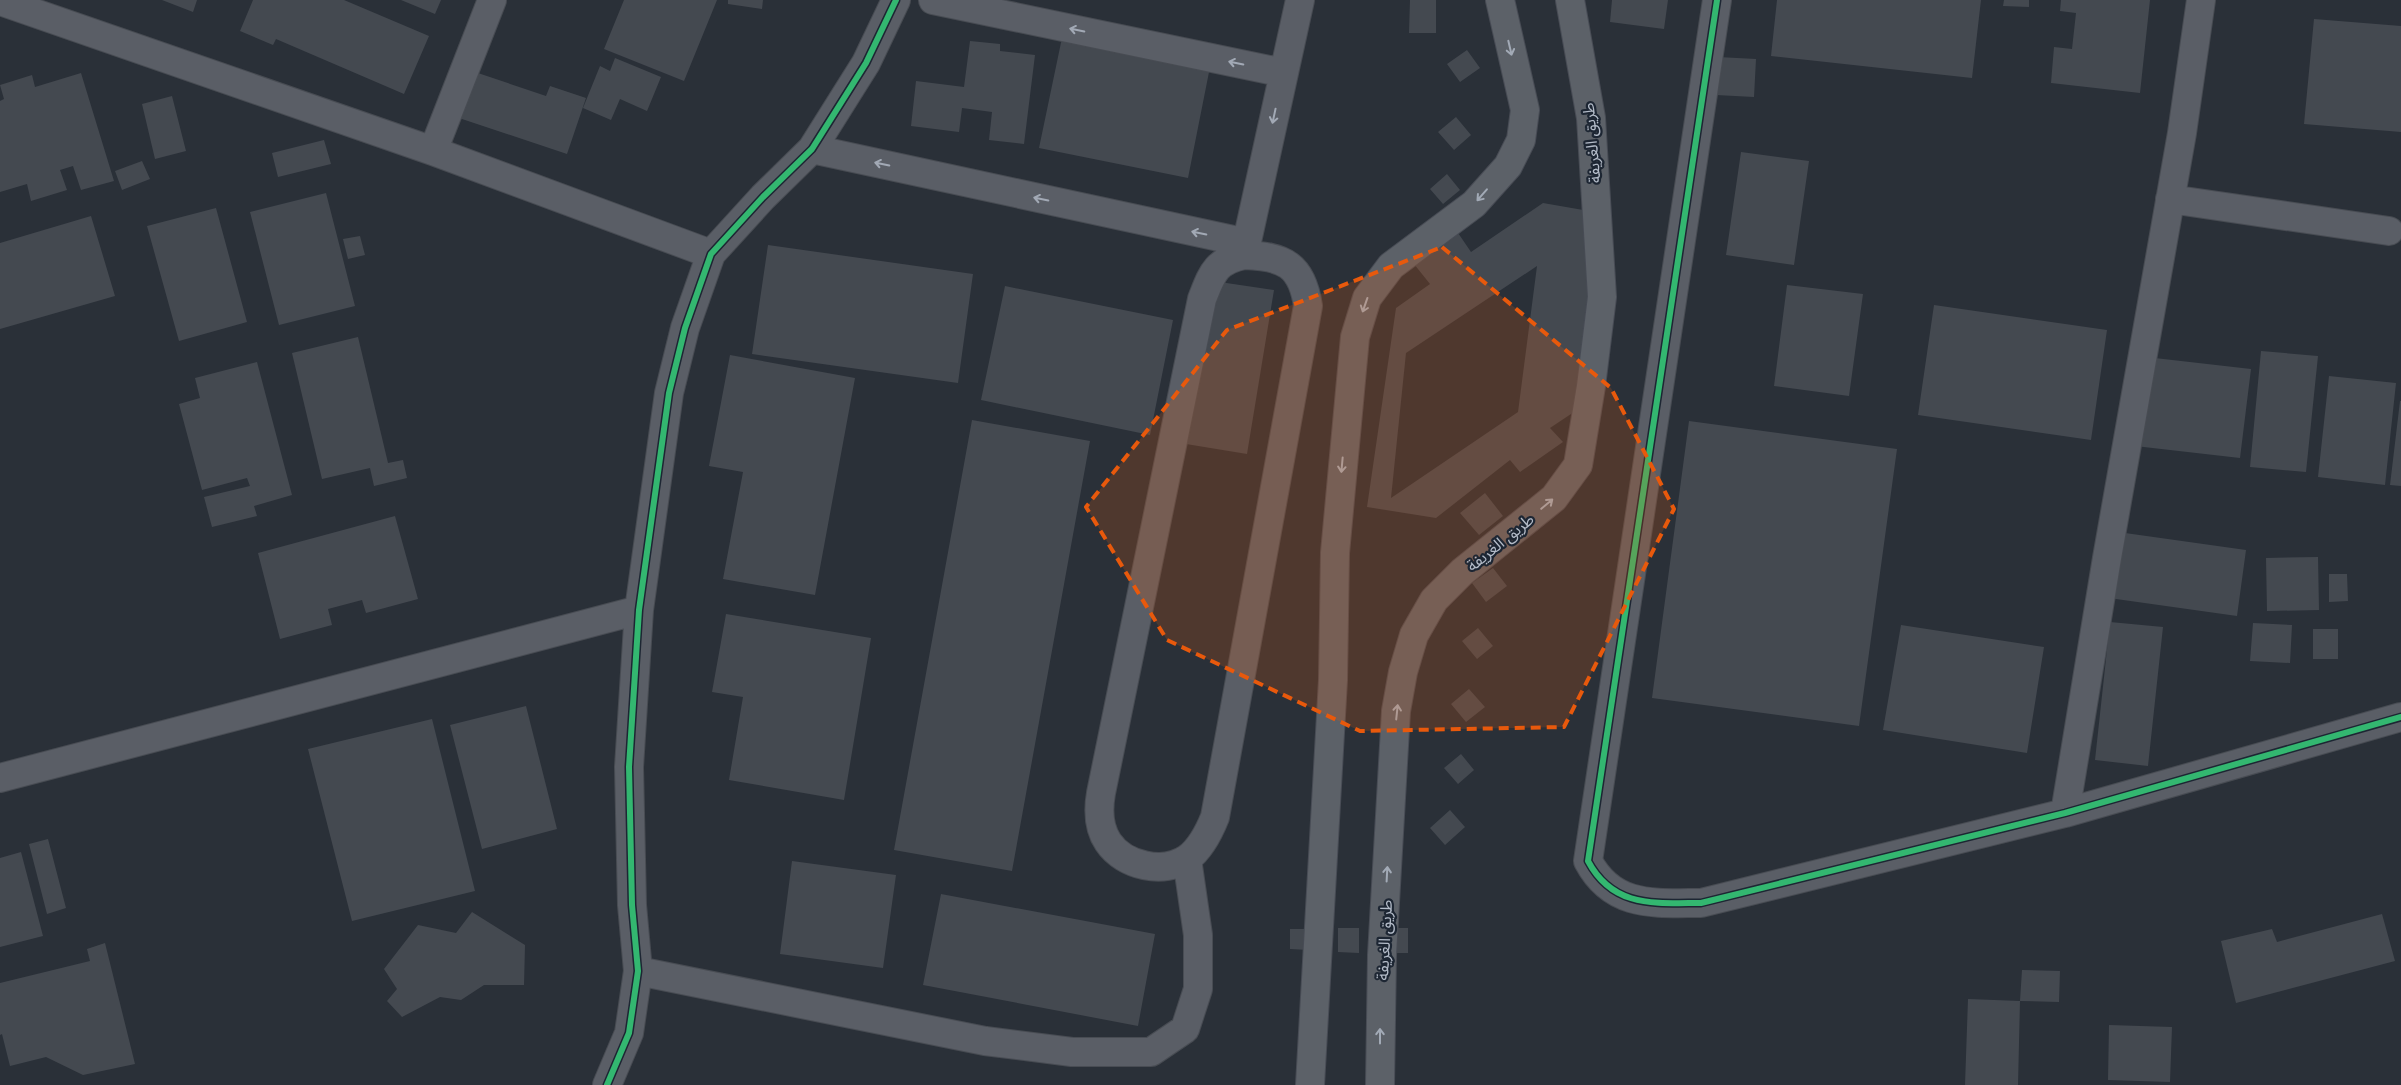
<svg xmlns="http://www.w3.org/2000/svg" width="2401" height="1085" font-family="'Public Sans','Noto Sans Arabic',sans-serif">
	<rect width="100%" height="100%" fill="#2a3038"/>
	<!-- building -->
	<path fill="#444950" fill-rule="evenodd" d="M162,0h35l-4,12z
		M253,0h91l85,36 -25,58 -128,-55 -3,6 -33,-14z
		M401,0h40l-6,14z
		M624,0h93l-33,81 -80,-32z
		M728,0h35l-1,9 -34,-5z
		M1410,0h26v33h-27z
		M1612,0h56l-4,29 -54,-7z
		M1777,0h204l-9,78 -201,-22z
		M2004,0h25v7l-26,-1z
		M2061,0h89l-10,93 -89,-10 3,-36 18,2 4,-36 -16,-2z
		M2314,19l87,7v106l-97,-8z
		M1063,33l148,29 -23,116 -149,-30z
		M970,41l30,3v7l35,4 -11,89 -35,-4 3,-28 -30,-4 -3,24 -48,-6 5,-45 48,6z
		M1467,50l13,18 -20,14 -13,-18z
		M1718,57l38,2 -2,38 -38,-2z
		M615,58l46,19 -14,34 -27,-12 -9,21 -28,-12 17,-42 10,5z
		M466,69l80,27 4,-10 36,12 -19,56 -117,-39z
		M81,73l33,108 -33,9 -8,-24 -13,4 7,20 -36,11 -4,-17 -27,8v-91l4,-2 -4,-14 32,-10 3,12z
		M172,96l14,55 -31,8 -13,-55z
		M1456,117l15,18 -17,15 -16,-18z
		M324,140l7,24 -53,13 -6,-24z
		M1741,152l68,9 -15,104 -68,-10z
		M142,161l8,18 -28,11 -7,-19z
		M1447,174l13,16 -17,14 -13,-15z
		M326,193l29,113 -76,19 -29,-113z
		M1543,203l69,12 -29,191 -33,22 13,14 -43,30 -10,-12 -74,58 -69,-11 29,-199 34,-24 -20,-25 44,-32 17,25zM1537,266l-19,146 -127,86 15,-145z
		M216,208l31,114 -68,19 -32,-115z
		M91,216l24,80 -115,33v-86z
		M360,236l5,19 -17,4 -5,-20z
		M768,245l205,29 -15,109 -206,-29z
		M1213,281l61,9 -27,164 -61,-10z
		M1787,285l76,9 -14,102 -75,-10z
		M1005,286l168,34 -23,115 -169,-35z
		M1934,305l173,25 -16,110 -173,-25z
		M358,337l30,126 15,-3 4,18 -33,8 -4,-18 -48,11 -30,-126z
		M2261,351l57,5 -12,116 -56,-5z
		M730,355l125,23 -40,217 -92,-16 20,-107 -34,-6z
		M2146,357l105,12 -11,89 -105,-12z
		M257,362l35,133 -38,11 3,10 -45,11 -8,-30 46,-11 -3,-8 -45,12 -23,-86 21,-6 -5,-20z
		M2329,376l67,7 -11,102 -67,-8z
		M2400,401h1v85l-11,-1z
		M972,420l118,21 -78,430 -118,-21z
		M1689,421l208,28 -38,277 -207,-28z
		M1485,493l18,23 -24,19 -19,-22z
		M395,516l23,83 -52,14 -4,-13 -34,9 4,16 -52,14 -22,-86z
		M2118,532l128,18 -9,66 -128,-18z
		M2318,557l1,53 -52,1 -1,-53z
		M1493,568l14,18 -21,16 -14,-19z
		M2329,574h18l1,27 -19,1z
		M726,614l145,24 -27,162 -115,-20 14,-83 -31,-5z
		M2110,622l53,5 -15,139 -53,-6z
		M2253,623l39,2 -2,38 -40,-2z
		M1901,625l143,22 -17,106 -144,-23z
		M1478,628l15,18 -16,13 -15,-18z
		M2313,629h25v30h-25z
		M1469,689l16,18 -19,15 -15,-18z
		M526,706l31,123 -75,20 -32,-124z
		M432,719l43,172 -123,30 -44,-172z
		M1461,754l13,16 -16,14 -14,-16z
		M1450,810l15,17 -20,18 -15,-17z
		M48,839l18,69 -19,6 -18,-70z
		M21,852l22,84 -43,11v-89z
		M792,861l104,14 -13,93 -103,-14z
		M941,894l214,40 -17,92 -215,-41z
		M472,912l53,33 -1,40h-40l-23,15 -21,-3 -38,20 -15,-16 10,-12 -13,-20 34,-44 38,8z
		M2382,914l13,47 -159,42 -15,-62 51,-12 5,13z
		M1338,928h21v25l-21,-1z
		M1389,928h19v25h-20z
		M1290,929h19v21l-19,-1z
		M105,943l30,121 -52,11 -37,-18 -36,9 -8,-32 -2,1v-52l90,-22 -3,-12z
		M2022,970l38,1 -1,31 -39,-1z
		M1968,999l52,2 -2,84h-53z
		M2109,1025l63,2 -2,55 -62,-2z"/>
	<g fill="none" stroke-linecap="round" stroke-linejoin="round">
		<!-- minor casing -->
		<g stroke="#484c53" stroke-width="30">
			<path id="minor" d="M933,0l351,73
				M1717,0l-129,861c25,47 66,42 113,42l364,-90 336,-96
				M0,1l433,150 278,103
				M812,149l435,94
				M433,151l59,-151
				M2170,199l219,32
				M1244,255c40,1 58,10 64,51l-93,511c-6,15 -14,31 -27,41 -24,17 -64,8 -80,-16 -10,-15 -10,-32 -7,-49l101,-494c10,-25 13,-38 42,-44z
				M1244,255l56,-255
				M0,778l639,-168
				M2065,813l42,-255 75,-425 19,-133
				M638,971l347,70 87,11h79l34,-23 13,-40v-54l-11,-76
				M607,1085l22,-52 9,-62 -6,-66 -3,-138 10,-157 30,-217 16,-65 26,-74 52,-57 49,-48 54,-86 30,-63"/>
		</g>
		<!-- major casing -->
		<g stroke="#484c55" stroke-width="30">
			<path id="major" d="M1310,1085l23,-405 2,-127 20,-216 12,-39 24,-32 83,-62 34,-38 13,-26 4,-30 -25,-110
				M1380,1085l2,-130 14,-244 7,-39 11,-37 20,-35 28,-28 92,-74 24,-33 13,-79 11,-89 -11,-179 -21,-118"/>
		</g>
		<!-- minor -->
		<use href="#minor" stroke="#5a5e66" stroke-width="28"/>
		<!-- major -->
		<use href="#major" stroke="#5c6168" stroke-width="28"/>
		<!-- cycleway casing -->
		<g stroke="#1d2633" stroke-width="9">
			<path id="cycleway" d="M1717,0l-129,861c25,47 66,42 113,42l364,-90 336,-96
				M607,1085l22,-52 9,-62 -6,-66 -3,-138 10,-157 30,-217 16,-65 26,-74 52,-57 49,-48 54,-86 30,-63"/>
		</g>
		<!-- cycleway -->
		<use href="#cycleway" stroke="#33b770" stroke-width="6"/>
	</g>
	<!-- one-way arrows -->
	<defs><path id="oneway-shaft" d="M-6 0H5M1.5-3L5.5 0L1.5 3" fill="none" stroke-width="1.6" stroke-linecap="round" stroke-linejoin="round" transform="scale(1.25)"/></defs>
	<g stroke="#a2a9b5">
		<use href="#oneway-shaft" transform="translate(1077 30) rotate(-168)"/>
		<use href="#oneway-shaft" transform="translate(1236 63) rotate(-168)"/>
		<use href="#oneway-shaft" transform="translate(1274 116) rotate(102)"/>
		<use href="#oneway-shaft" transform="translate(882 164) rotate(-168)"/>
		<use href="#oneway-shaft" transform="translate(1041 199) rotate(-168)"/>
		<use href="#oneway-shaft" transform="translate(1199 233) rotate(-168)"/>
	</g>
	<g stroke="#a2aab6">
		<use href="#oneway-shaft" transform="translate(1510 48) rotate(77)"/>
		<use href="#oneway-shaft" transform="translate(1482 195) rotate(131)"/>
		<use href="#oneway-shaft" transform="translate(1365 305) rotate(109)"/>
		<use href="#oneway-shaft" transform="translate(1342 465) rotate(95)"/>
		<use href="#oneway-shaft" transform="translate(1547 504) rotate(-40)"/>
		<use href="#oneway-shaft" transform="translate(1397 712) rotate(-84)"/>
		<use href="#oneway-shaft" transform="translate(1387 874) rotate(-87)"/>
		<use href="#oneway-shaft" transform="translate(1380 1036) rotate(-90)"/>
	</g>
	<!-- marked area -->
	<path fill="#e8590c" fill-opacity="0.2" stroke="#e8590c" stroke-width="4" stroke-dasharray="10 6" stroke-linejoin="round" d="M1442,247l169,141 63,121 -110,218 -204,4 -193,-91 -81,-133 141,-177z"/>
	<g text-anchor="middle" stroke-width="4.5" stroke-linejoin="round" paint-order="stroke">
		<!-- street labels -->
		<g font-size="16" fill="#b4bcc9" stroke="#1d2633">
			<text transform="translate(1591 143) rotate(-95)" y="6">طريق الغريفة</text>
			<text transform="translate(1500 542) rotate(-39)" y="6">طريق الغريفة</text>
			<text transform="translate(1384 940) rotate(-87)" y="6">طريق الغريفة</text>
		</g>
	</g>
</svg>
